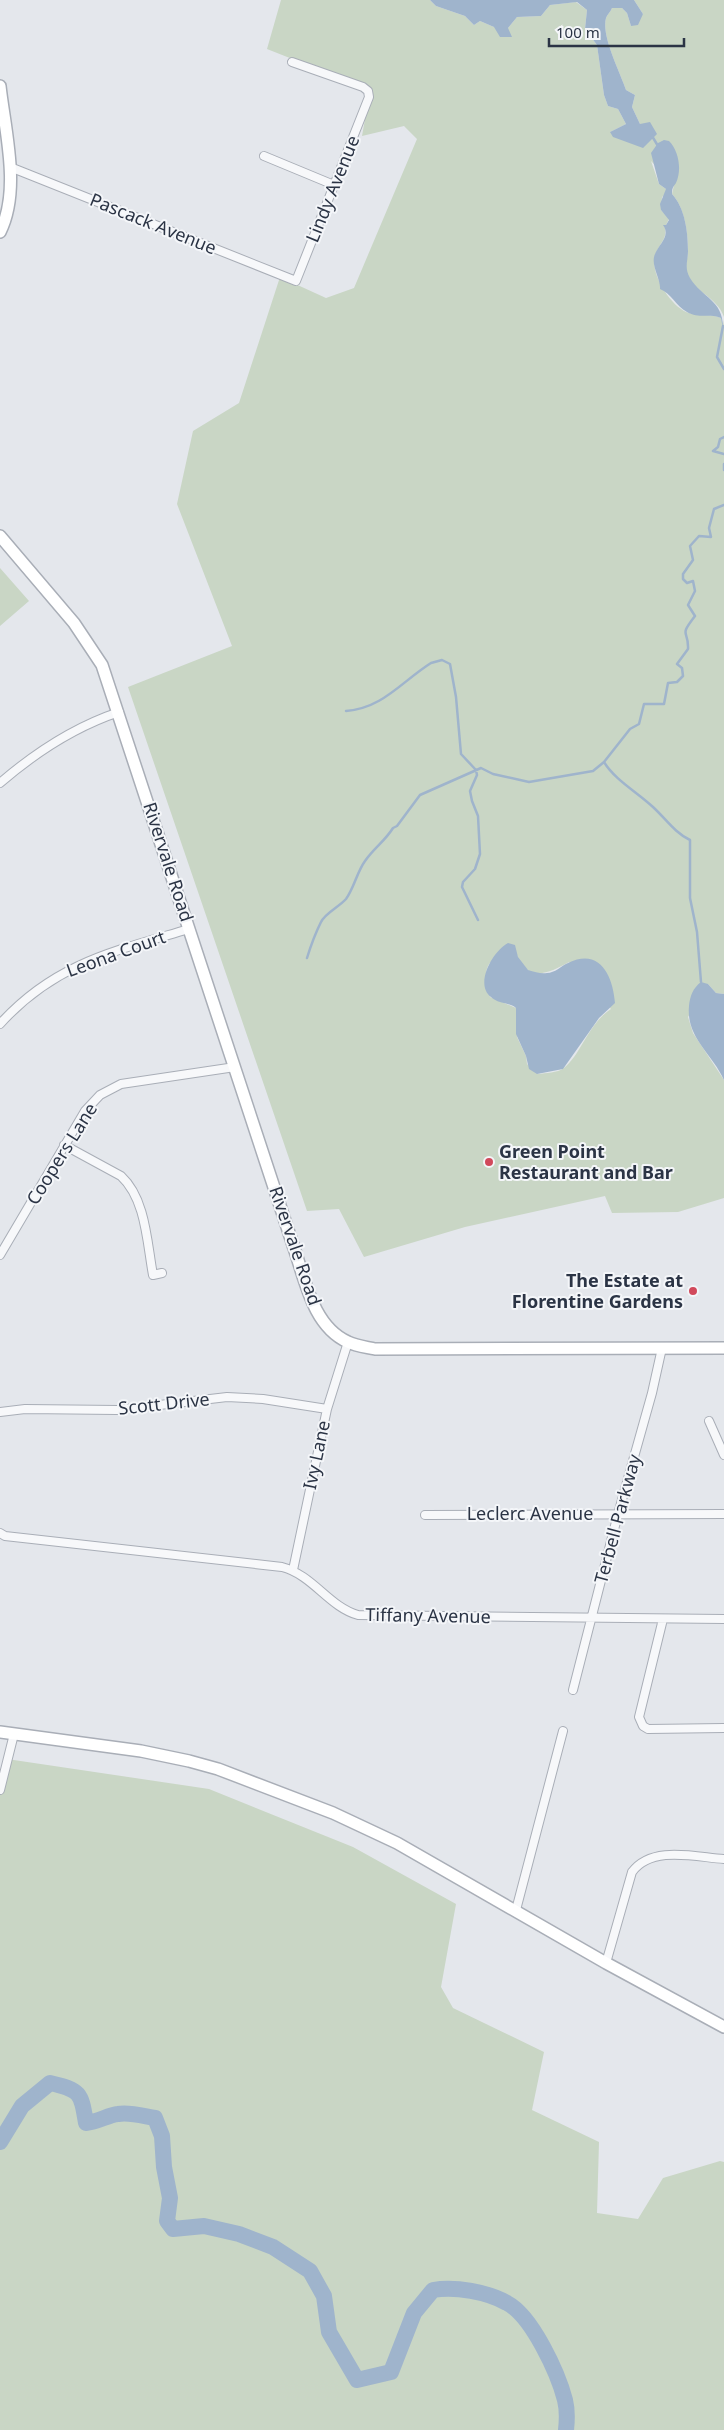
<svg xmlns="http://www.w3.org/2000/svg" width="724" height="2430" font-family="'Noto Sans',sans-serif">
	<rect width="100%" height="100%" fill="#e4e7ec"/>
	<!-- green -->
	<path fill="#c9d6c5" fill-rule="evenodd" d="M281,0h149l6,6 29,10 9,9 6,-4 14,6 14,1 9,-11 24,-1 9,-11 26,-3 11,8 -2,19 12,16 7,50 4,11 10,3 8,15 -16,8 30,-8 -8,-17 3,-12 -9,-5c-6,-18 -25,-54 -20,-72 1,-3 5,-7 6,-10h10l5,5 4,13 12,-12 -9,-14h90v317c-7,-21 -32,-25 -38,-46 -1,-7 2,-13 2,-20 0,-18 -3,-43 -16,-57l2,-9 -23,-24 8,23 7,5v5l-4,3 -1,13 8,9 -3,6h-2c5,12 -4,18 -8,28 -8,18 13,51 30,59 12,5 24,1 35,6l2,8 1,-6v674l-8,-1 -8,-9 -20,33 5,16 31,47v118l-46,14 -66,1 -7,-17 -140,31 -101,30 -25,-48 -32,2 -179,-524 104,-41 -55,-142 16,-73 46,-28 41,-126 46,21 28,-10 63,-149 -13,-13 -42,10 7,-39 -6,-10 -96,-38zM515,949c10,34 31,26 54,13l42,47c-23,15 -29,44 -47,59 -7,5 -18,5 -26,6l-11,-10 -1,-8 -9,-19 -1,-29 -26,-11c-8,-31 -5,-37 25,-48z
		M0,568l29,33 -29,25z
		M7,1759l202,30 144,58 103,57 -15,83 12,21 91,44 -12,58 67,32 -2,71 41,6 25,-41 57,-17 4,1v268h-724v-646z"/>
	<!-- water -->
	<path fill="#9fb4cc" d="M430,0h204l9,14 -5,11 -7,1 -4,-13 -5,-5h-10c-1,3 -5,7 -6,10 -5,18 14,54 20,72l9,5 -3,12 8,17 10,-2 7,12 -14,14 -30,-11 -3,-5 16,-8 -8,-15 -10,-3 -4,-11 -7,-50 -12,-16 2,-19 -10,-8 -27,3 -9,11 -24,1 -9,11 4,9h-12l-6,-10 -14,-6 -6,4 -9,-9 -29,-10z
		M664,140l5,1c10,10 13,29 7,42 -3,4 -4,5 -4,11 13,14 16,38 16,57 0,10 -4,17 2,27 12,20 34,22 33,51l-2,-11c-12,-5 -22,1 -34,-6 -11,-6 -16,-19 -27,-23 1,-10 -10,-24 -5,-35 4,-10 16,-18 8,-29h3l3,-5 -8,-10 -1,-6 6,-15 -7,-5 -8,-31 7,-10z
		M508,943l7,2 3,12 10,13c7,2 13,4 19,3 8,0 14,-7 21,-10 32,-16 45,13 47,40l-16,15 -36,51 -26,5 -8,-5 -3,-13 -10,-22v-26c-7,-6 -18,-4 -25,-11 -17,-13 2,-46 17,-54z
		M701,982l7,2 8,9 8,1v86c-12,-27 -38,-42 -35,-74 1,-10 4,-18 12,-24z"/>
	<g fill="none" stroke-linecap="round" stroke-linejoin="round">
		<!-- stream -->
		<path stroke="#9fb4cc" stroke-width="2.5" d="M652,136l6,10
			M723,326l-6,31 7,12
			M724,437l-4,2 -2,8 -5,4 11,3
			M724,464v6
			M346,711c37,-3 55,-29 85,-48l11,-3 8,4 6,33 5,57 15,16 1,5 -7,16 2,10 6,15 2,38 -5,15 -12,13 -1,5 16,33
			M604,762c11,18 33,30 49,45 12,11 22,26 37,33v58l7,34 4,50
			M307,958c4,-13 8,-24 14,-36 4,-9 18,-15 25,-23 8,-11 11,-27 19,-38 9,-13 20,-20 28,-33l4,-2 23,-31 61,-27 12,6 36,8 64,-11 11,-9 26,-33 9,-5 5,-20h20l4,-21 9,-1 6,-6 -1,-8 -5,-4 11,-15c1,-20 -10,-11 7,-33l-7,-11 7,-14 -2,-10 -6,2 -4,-4v-5l10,-14 -3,-14 9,-10 12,1 -2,-9 5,-19 10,-4"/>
		<!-- river -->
		<path stroke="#9fb4cc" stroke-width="16" d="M0,2142l22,-36 28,-23c31,7 31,10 36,40 12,-1 22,-8 32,-9 12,-2 25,2 37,4l7,18 2,31 6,31 -3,23 6,8 31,-3 35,8 34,13 37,24 14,25 5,36 28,48 34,-8 23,-59 19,-23c22,-4 55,2 74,13 25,13 51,70 58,97 2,8 2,21 1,30"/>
		<!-- street casing -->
		<g stroke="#a9aeb7" stroke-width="10">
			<path id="street" d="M264,156l70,29
				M10,167l286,114 73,-184 -1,-6 -5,-4 -71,-25
				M0,783c36,-31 74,-56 119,-71
				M0,1024c55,-61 115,-73 189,-95
				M64,1145l57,31c25,23 26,67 32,99l9,-2
				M0,1255l85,-144 15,-16 21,-11 114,-17
				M0,1412l25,-3 92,1 110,-13 36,2 64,10
				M709,1421l15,34
				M425,1515l299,-1
				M0,1533l5,3 277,31c31,8 47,40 76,48l366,4
				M293,1570l34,-161 21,-67
				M663,1619l-24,98 4,9 5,3 76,-1
				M573,1690l45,-176 34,-121 10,-45
				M0,1790l14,-56
				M516,1910l47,-179
				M606,1963l26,-91c20,-27 63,-15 92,-13"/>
		</g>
		<!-- secondary casing -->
		<g stroke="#a9aeb7" stroke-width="14">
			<path id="secondary" d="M0,86c5,45 21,104 0,146
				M0,536l74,87 28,42 191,580c12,33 19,81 55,97 8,4 18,5 27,7l349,-1
				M0,1732l141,19 48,10 29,8 115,44 64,30 209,120 118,64"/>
		</g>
		<!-- street -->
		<use href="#street" stroke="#f7f8fa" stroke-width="8"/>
		<!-- secondary -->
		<use href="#secondary" stroke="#fff" stroke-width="11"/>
	</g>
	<!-- markers -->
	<g fill="#d1495b" stroke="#f4f6f9" stroke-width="2">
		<circle cx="489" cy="1162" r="5"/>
		<circle cx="693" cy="1291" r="5"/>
	</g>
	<g text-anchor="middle" stroke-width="4" stroke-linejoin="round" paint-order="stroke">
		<!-- street labels -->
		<g font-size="18" fill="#2b3445" stroke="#f4f6f9">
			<text transform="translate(333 189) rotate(-68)" y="6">Lindy Avenue</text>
			<text transform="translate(153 224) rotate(22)" y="6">Pascack Avenue</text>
			<text transform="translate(168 862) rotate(72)" y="6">Rivervale Road</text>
			<text transform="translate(116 954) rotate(-20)" y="6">Leona Court</text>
			<text transform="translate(62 1154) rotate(-58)" y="6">Coopers Lane</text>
			<text transform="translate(295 1246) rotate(71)" y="6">Rivervale Road</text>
			<text transform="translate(164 1404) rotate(-6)" y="6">Scott Drive</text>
			<text transform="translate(317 1455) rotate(-78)" y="6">Ivy Lane</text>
			<text x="530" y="1520">Leclerc Avenue</text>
			<text transform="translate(618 1519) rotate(-75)" y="6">Terbell Parkway</text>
			<text transform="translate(428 1616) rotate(1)" y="6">Tiffany Avenue</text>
		</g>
		<!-- poi labels -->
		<g font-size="18" font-weight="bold" fill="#2b3445" stroke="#f4f6f9" text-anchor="start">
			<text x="499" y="1158">Green Point<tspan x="499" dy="21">Restaurant and Bar</tspan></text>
			<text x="683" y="1287" text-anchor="end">The Estate at<tspan x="683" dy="21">Florentine Gardens</tspan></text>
		</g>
	</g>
	<!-- scale -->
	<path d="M549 38v8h135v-8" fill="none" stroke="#2b3445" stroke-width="2.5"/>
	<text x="556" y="38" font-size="15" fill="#2b3445" stroke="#f4f6f9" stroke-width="4" paint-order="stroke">100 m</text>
</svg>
